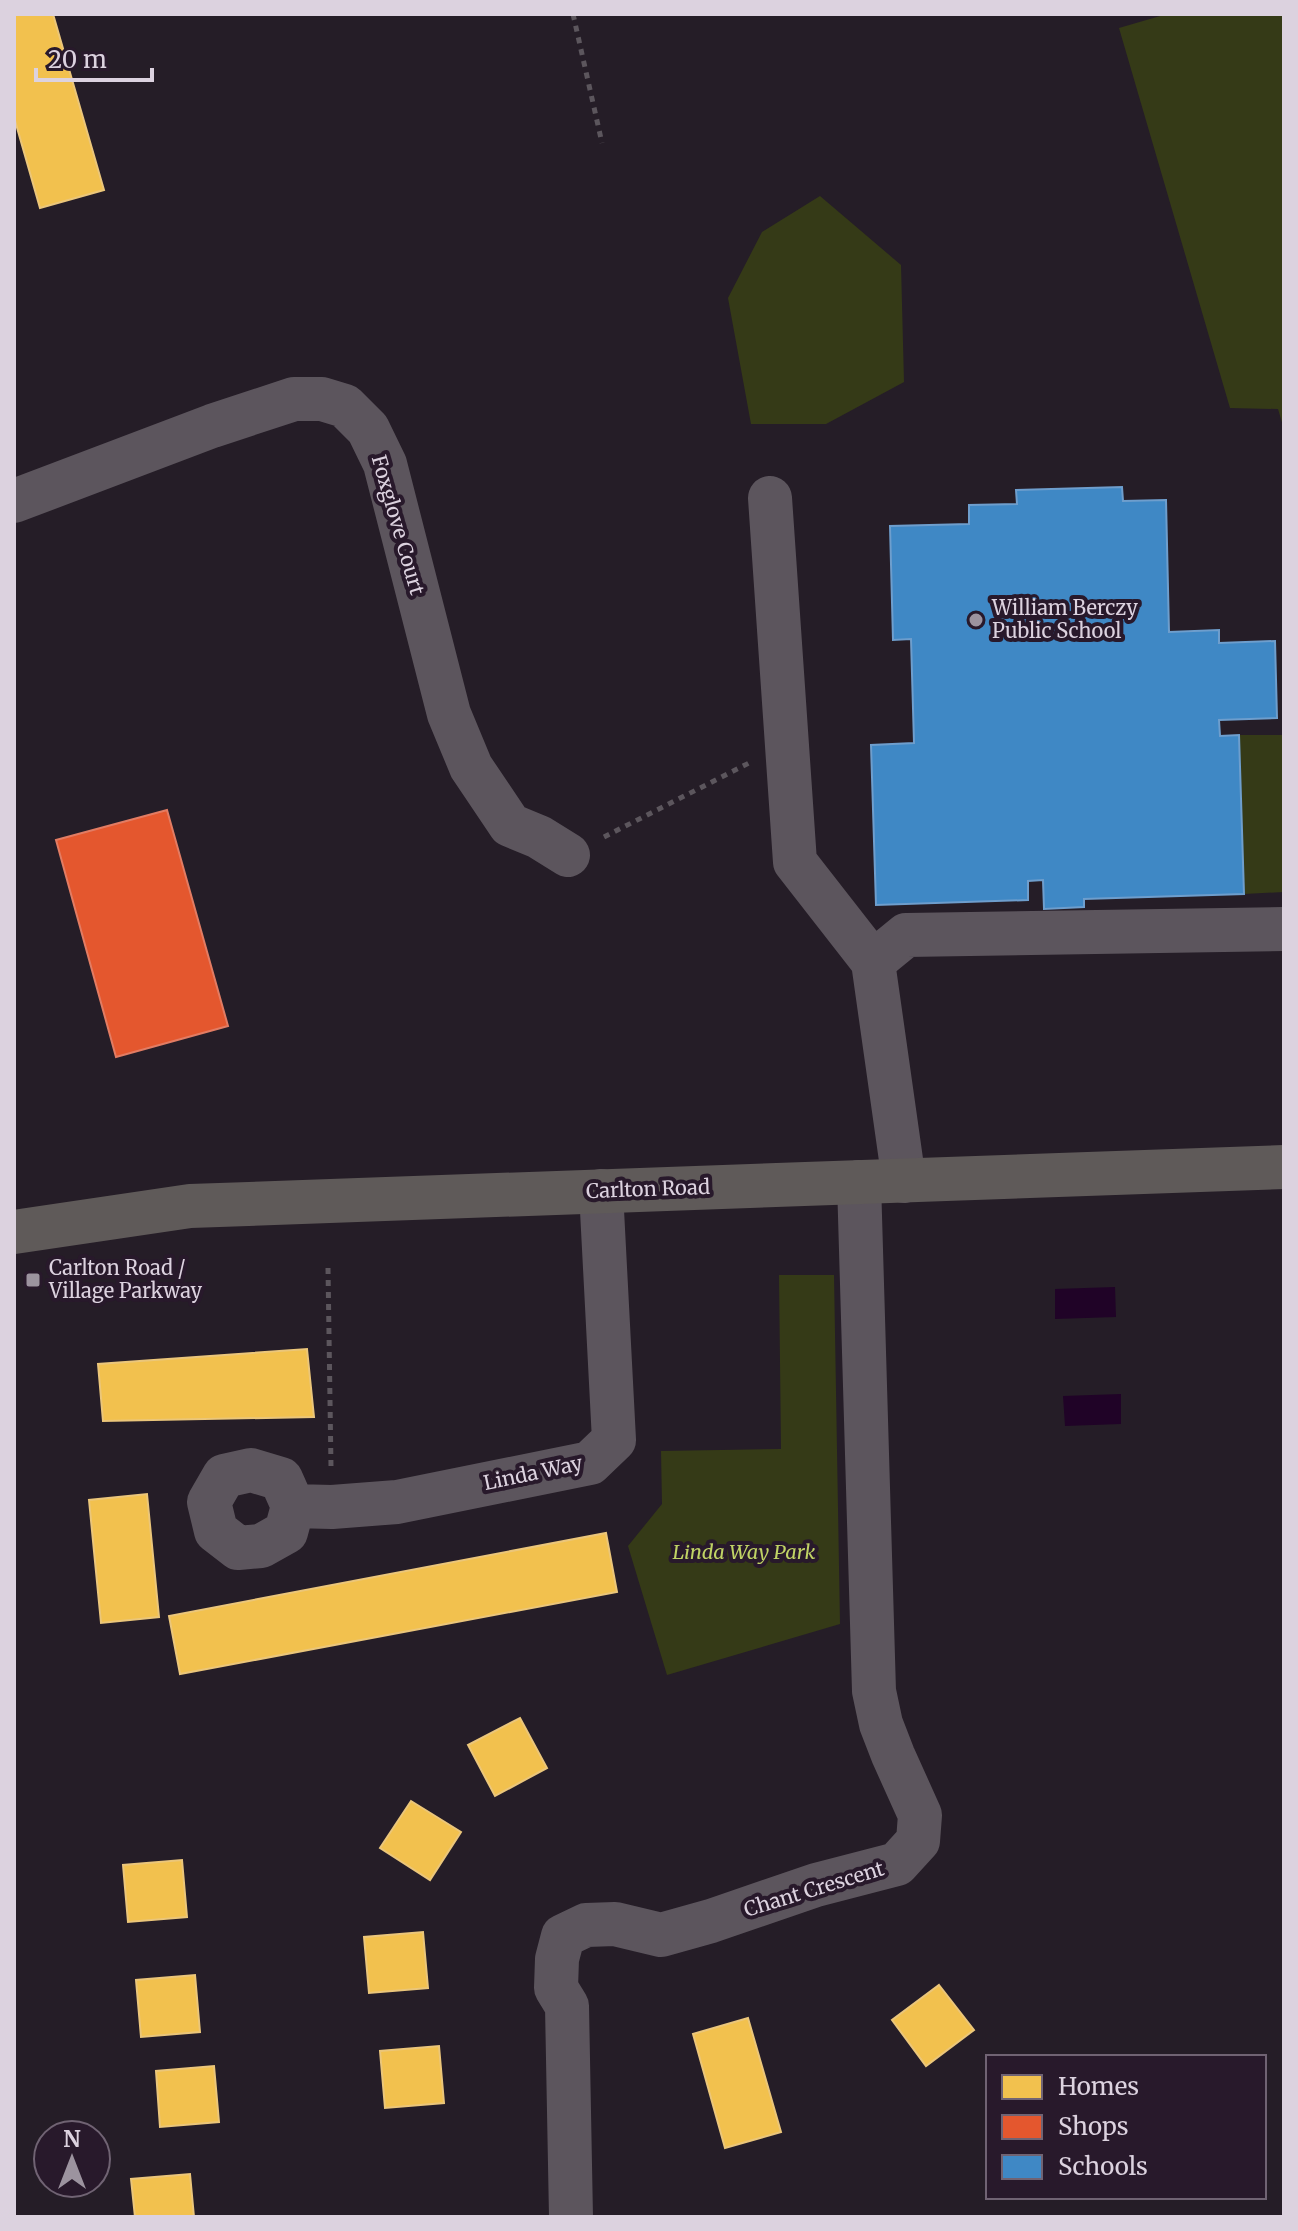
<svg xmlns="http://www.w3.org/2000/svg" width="1298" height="2231" font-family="Merriweather,serif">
	<rect width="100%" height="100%" fill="#251d27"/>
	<!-- green -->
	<path fill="#353a17" d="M1167,14h117v415l-6,-20 -48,-1 -111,-380z
		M820,196l81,69 3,117 -78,42h-75l-23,-126 34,-66z
		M1239,735h45v157l-40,2z
		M779,1275h55l6,349 -173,51 -39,-129 34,-42 -1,-53 120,-2z"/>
	<!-- water -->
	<path fill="#200327" d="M1115,1287l1,30 -61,2v-30z
		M1121,1394v30l-56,2 -2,-30z"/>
	<!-- homes -->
	<path fill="#f2c14e" stroke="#ebc67a" stroke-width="2" d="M14,14h39l51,176 -64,18 -26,-91z
		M307,1349l7,68 -211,4 -5,-57z
		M147,1494l12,123 -58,6 -12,-123z
		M606,1533l11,59 -437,82 -11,-58z
		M520,1718l27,50 -52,28 -27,-51z
		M411,1801l50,31 -31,48 -50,-32z
		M182,1860l5,57 -59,5 -5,-57z
		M423,1932l5,56 -59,5 -5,-56z
		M195,1975l5,57 -59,5 -5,-57z
		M939,1985l35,45 -48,36 -34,-46z
		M748,2018l33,114 -56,16 -32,-114z
		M439,2046l5,57 -59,5 -5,-57z
		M214,2066l5,56 -59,5 -4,-56z
		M190,2174l4,43h-59l-4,-38z"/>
	<!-- shops -->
	<path fill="#e4572e" stroke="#e27c63" stroke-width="2" d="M167,810l61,216 -112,31 -60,-217z"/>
	<!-- schools -->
	<path fill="#3f88c5" stroke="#6e9ecd" stroke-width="2" d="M1122,487l1,14 43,-1 3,132 50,-2v13l56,-2 2,77 -58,2 1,16 19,-1 5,159 -160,5v8l-40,2 -1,-29 -15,1v19l-152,5 -5,-160 43,-2 -3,-104 -18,1 -3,-114 79,-2v-19l48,-1 -1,-14z"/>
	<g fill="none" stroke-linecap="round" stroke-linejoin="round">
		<!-- path -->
		<path stroke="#5c565d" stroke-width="5" stroke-dasharray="6 6" stroke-linecap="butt" d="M573,14l29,129
			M604,837l145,-74
			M328,1268l3,198"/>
		<!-- minor -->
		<path stroke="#5c555d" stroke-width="44" d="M770,498l25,364 78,100
			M14,501l198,-75 82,-27h28l23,7 23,23 17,35 64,250 22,53 39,58 29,12 29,18
			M904,1181l-31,-219 33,-27 378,-6
			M293,1506l-7,26 -25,14 -23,2 -22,-17 -7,-29 15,-26 27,-6 30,9 12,27 39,1 65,-5 193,-39 24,-23 -13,-249
			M571,2217l-4,-211 -11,-18 1,-29 6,-23 23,-11 29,-1 46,11 50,-14 105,-36 81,-21 21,-23 2,-26 -27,-60 -12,-31 -7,-33 -15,-509"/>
		<!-- major -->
		<path stroke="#5f5a59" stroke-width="44" d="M14,1232l176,-26 1094,-39"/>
	</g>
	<!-- markers -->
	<g fill="#9c939f" stroke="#28192b" stroke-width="3">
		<circle cx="976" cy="620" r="8"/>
		<rect x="25" y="1272" width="16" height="16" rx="4"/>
	</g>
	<g text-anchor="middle" stroke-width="8" stroke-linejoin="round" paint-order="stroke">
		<!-- street labels -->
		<g font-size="20" fill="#dcd2df" stroke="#28192b">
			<text transform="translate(398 525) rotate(74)" y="7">Foxglove Court</text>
			<text transform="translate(648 1189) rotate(-2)" y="7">Carlton Road</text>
			<text transform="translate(533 1473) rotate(-12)" y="7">Linda Way</text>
			<text transform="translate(814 1889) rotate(-17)" y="7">Chant Crescent</text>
		</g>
		<!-- poi labels -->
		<g font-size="20" fill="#dcd2df" stroke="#28192b" text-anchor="start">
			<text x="992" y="615">William Berczy<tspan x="992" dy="23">Public School</tspan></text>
			<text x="49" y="1275">Carlton Road /<tspan x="49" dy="23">Village Parkway</tspan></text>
		</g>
		<!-- park labels -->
		<g font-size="20" font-style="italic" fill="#c0d365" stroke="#28192b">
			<text x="744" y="1559">Linda Way Park</text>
		</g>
	</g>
	<!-- border -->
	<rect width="1298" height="2231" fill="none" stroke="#dcd2df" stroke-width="32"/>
	<!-- legend -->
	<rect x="986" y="2055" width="280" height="144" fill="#28192b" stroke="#706373" stroke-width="2"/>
	<rect x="1002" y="2075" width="40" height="24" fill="#f2c14e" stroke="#706373" stroke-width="2"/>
	<text x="1058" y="2095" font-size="24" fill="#dcd2df">Homes</text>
	<rect x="1002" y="2115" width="40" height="24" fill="#e4572e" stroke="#706373" stroke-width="2"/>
	<text x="1058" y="2135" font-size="24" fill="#dcd2df">Shops</text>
	<rect x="1002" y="2155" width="40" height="24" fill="#3f88c5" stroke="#706373" stroke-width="2"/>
	<text x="1058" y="2175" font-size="24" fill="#dcd2df">Schools</text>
	<!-- north arrow -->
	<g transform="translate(72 2159)"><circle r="38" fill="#28192b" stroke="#706373" stroke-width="2"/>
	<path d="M0-6L14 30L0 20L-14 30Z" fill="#9c939f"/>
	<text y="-12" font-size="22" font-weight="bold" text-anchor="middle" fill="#dcd2df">N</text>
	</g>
	<!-- scale -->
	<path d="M36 68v12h116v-12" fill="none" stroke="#dcd2df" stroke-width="4"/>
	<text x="48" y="68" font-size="24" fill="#dcd2df" stroke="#28192b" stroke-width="6" paint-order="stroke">20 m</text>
</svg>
